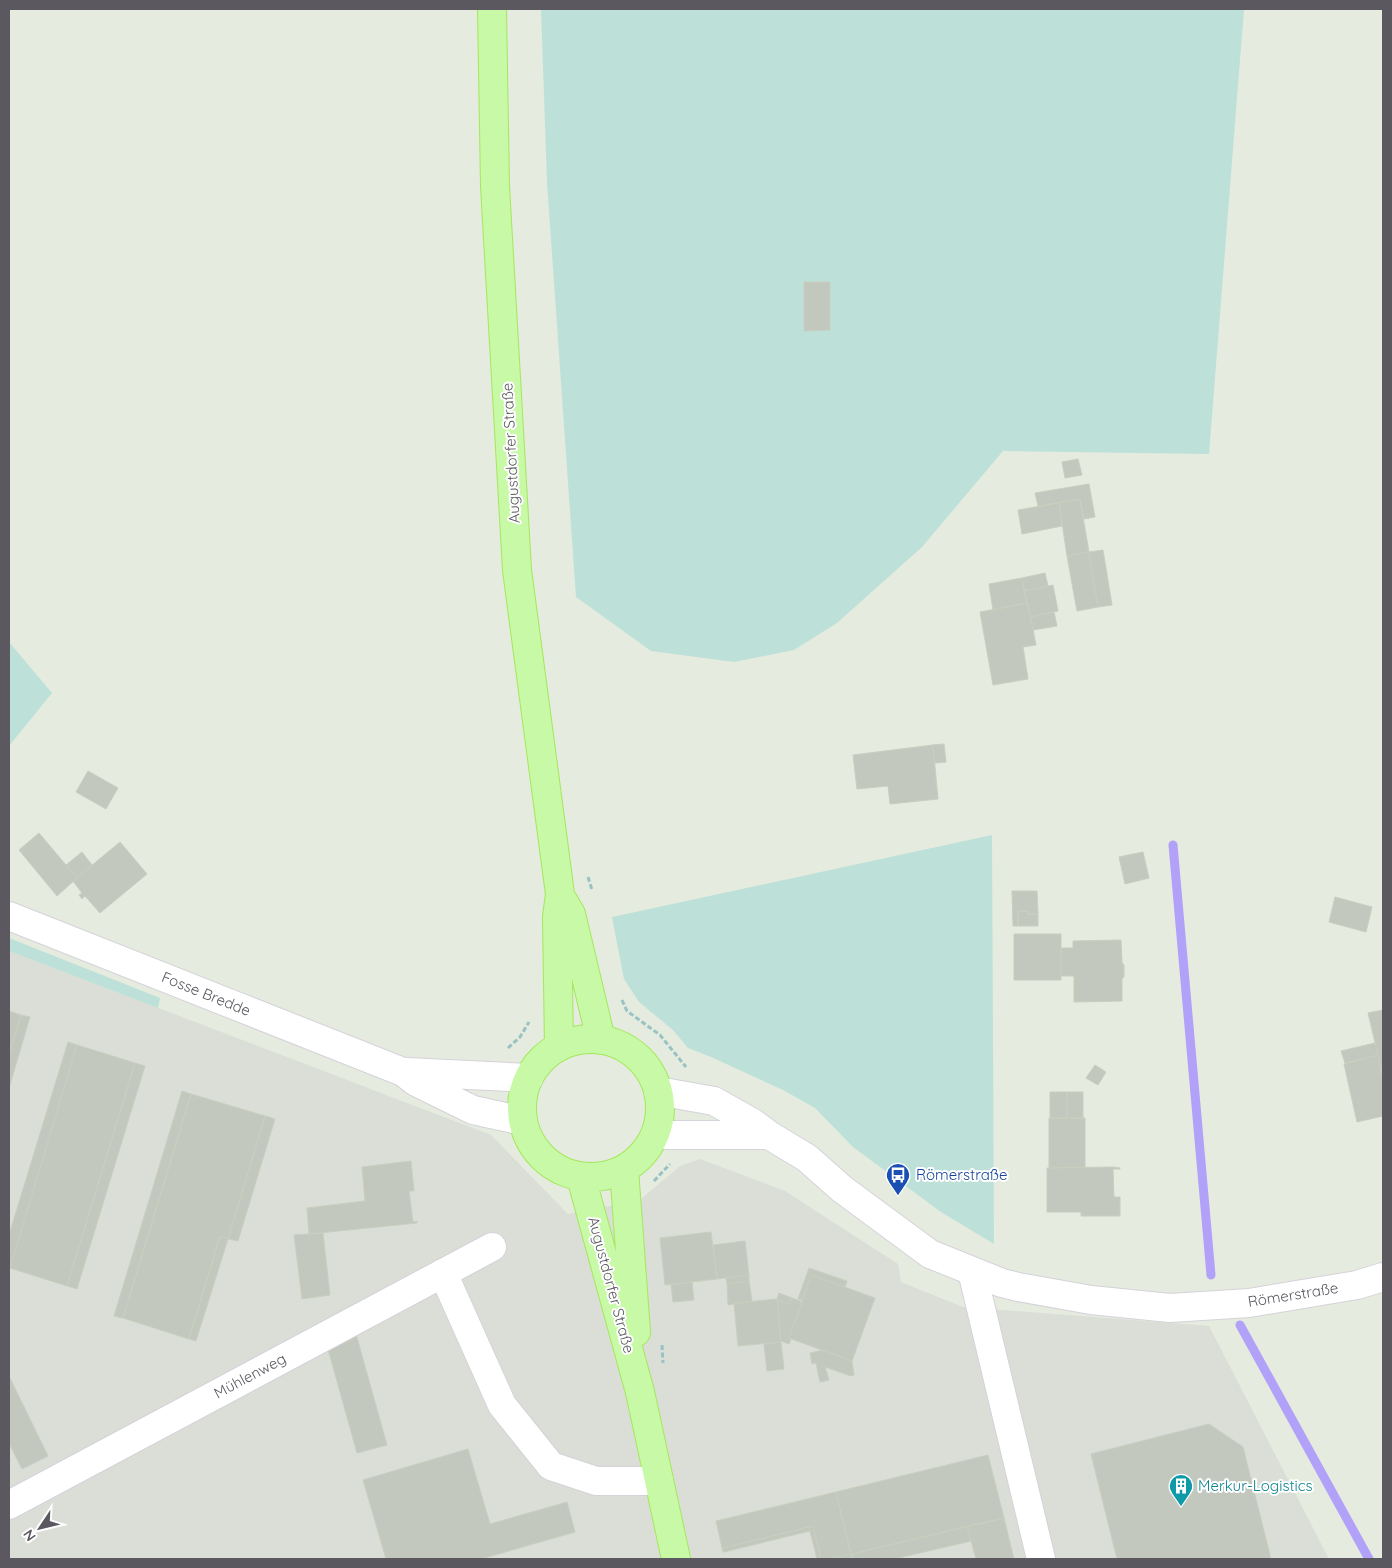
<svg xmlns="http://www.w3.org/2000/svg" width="1392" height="1568" font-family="Quicksand,sans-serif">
	<rect width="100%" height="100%" fill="#e5ebdf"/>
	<!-- industrial -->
	<path fill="#daded7" d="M9,951l482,184 77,79 72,-14 40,-34 20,-7 85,32 113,73 3,18 62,25 246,19 120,233h-1320z"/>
	<!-- green -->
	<path fill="#bde1d8" d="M541,9h703l-35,445 -206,-3 -81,96 -85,76 -43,27 -60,12 -83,-11 -75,-54 -29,-415z
		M9,642l43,51 -43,53z
		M992,835l2,409 -53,-32 -88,-65 -38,-39 -32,-18 -72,-33 -23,-9 -15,-18 -34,-28 -15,-23 -12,-62z
		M9,938l151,60 -2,10 -149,-57z"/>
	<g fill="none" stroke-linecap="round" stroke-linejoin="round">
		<!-- stream -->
		<path stroke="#b2a1f9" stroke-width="9" d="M1173,845l38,430
			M1240,1325l129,234"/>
	</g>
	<!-- building -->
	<path fill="#c3c8be" stroke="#c7cfbe" d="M804,282h26v48l-26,1z
		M1078,459l4,16 -17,3 -3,-16z
		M1089,484l6,33 -11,2 -4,-20 -42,7 -3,-13z
		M1080,499l9,53 -22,4 -8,-53z
		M1059,503l3,23 -40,8 -4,-24z
		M1103,550l9,55 -14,2 -9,-55z
		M1089,552l9,55 -21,4 -10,-55z
		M1045,573l3,13 -24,5 -2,-13z
		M1022,578l5,25 -34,7 -4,-26z
		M1053,585l5,26 -28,6 -6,-26z
		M1028,603l8,42 -13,2 5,32 -35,6 -13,-73z
		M1054,612l3,14 -24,4 -3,-13z
		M944,744l2,18 -11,1 -3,-18z
		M933,745l5,54 -48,5 -2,-18 -31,3 -4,-34z
		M88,771l30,17 -12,21 -30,-17z
		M39,833l38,45 -20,18 -38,-46z
		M120,842l27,32 -47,39 -15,-17 -3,3 -3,-4 3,-2 -9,-12z
		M82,852l10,13 -15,13 -11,-13z
		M1143,852l6,26 -24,6 -6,-27z
		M1012,891h25l1,23h-10v-3h-10v15h-5z
		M1335,897l37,10 -6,25 -37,-10z
		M1018,911h10v3h10v12h-20z
		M1014,934h47v46h-47z
		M1121,940l1,23 2,2v12l-2,2v22l-48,1v-26h-13v-28h12v-7z
		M1383,1010v62h-1l-14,-59z
		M9,1011l12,4 -12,39z
		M21,1015l9,2 -21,71v-34z
		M68,1042l9,3 -67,223 -1,-33z
		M1375,1043l3,12 -33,8 -4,-12z
		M77,1045l58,18 -68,223 -57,-18z
		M1378,1055l5,26v35l-26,6 -13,-58z
		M135,1063l10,3 -68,223 -10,-3z
		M1095,1065l11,7 -8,13 -12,-7z
		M182,1091l9,3 -68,224 -9,-2z
		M1050,1092h17v26h-17z
		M1067,1092h16v26h-16z
		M191,1094l74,22 -37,123 -8,-3 -31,103 -66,-21z
		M265,1116l10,3 -37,122 -10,-2z
		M1049,1118h36v49l-36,1z
		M411,1161l3,30h-5l4,31 4,-1v2l-108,11 -2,-26 58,-7 -3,-34z
		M1113,1167l7,1v1h-7l1,28h6v19h-39v-4h-34v-44z
		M711,1232l6,47 -52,6 -5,-47z
		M323,1233l7,62 -28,4 -8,-64z
		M220,1236l8,3 -32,102 -7,-2z
		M745,1241l4,34 -32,4 -4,-34z
		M809,1268l38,13 -2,6 -34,-12 -9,25 -4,-1z
		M749,1275v6l-22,3 -1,-6z
		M811,1275l64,23 -23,63 -63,-23z
		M749,1281l3,20 -24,4 -1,-21z
		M692,1282l2,18 -21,2 -2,-17z
		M779,1293l13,5 -3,6 -12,-5z
		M792,1298l10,4 -13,36 2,1 -2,5 -8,-3 -4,-42 12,5z
		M777,1299l4,43 -43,4 -4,-43z
		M356,1334l31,111 -30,8 -31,-111z
		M781,1342l3,27 -17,2 -3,-27z
		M823,1350l29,11 2,14 -3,1 -26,-9 4,13 -9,2 -4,-19 -4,1 -2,-11z
		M9,1376l39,80 -26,13 -13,-26z
		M1209,1424l34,23 28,112h-154l-26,-105z
		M468,1449l22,75 77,-22 8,30 -94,27h-95l-23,-79z
		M988,1455l16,63 -152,36 1,5h-1l-16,-67z
		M836,1492l15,62 -21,5h-9l-8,-33 -90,22 1,4h-1l-7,-31z
		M1004,1518l10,41h-38l-9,-33z
		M813,1526l8,33h-4l-8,-32z
		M967,1526l4,15 -77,18h-41l-1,-5z
		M809,1527l1,4 -86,21 -1,-4z
		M851,1554l1,4 -22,1z"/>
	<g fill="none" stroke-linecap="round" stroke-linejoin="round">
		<!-- minor casing -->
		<g stroke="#d5d2d9" stroke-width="30">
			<path id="minor" d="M9,916l394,156 13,10 57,28 50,11
				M407,1072l122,6
				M658,1091l56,10 39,22 16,12 38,23 35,31 88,65 72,29 16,4 73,13 79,8 79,-5 108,-18 26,-8
				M655,1135h114
				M972,1271l69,288
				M443,1273l59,132 49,61 45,15h63
				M9,1505l483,-258"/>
		</g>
		<!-- major casing -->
		<g stroke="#a5e75c" stroke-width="30">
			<path id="major" d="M492,9l3,177 22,384 43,324 -3,23 2,130
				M564,902l7,12 30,126
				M522 1108a69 69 0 1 1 138 0a69 69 0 1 1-138 0Z
				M624,1169l12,163
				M581,1177l59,215 36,167"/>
		</g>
		<!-- path -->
		<path stroke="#99c2c4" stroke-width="3" stroke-dasharray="5 2.5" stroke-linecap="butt" d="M588,877l4,13
			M622,1000l5,11 33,24 26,32
			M508,1048l12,-11 9,-15
			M654,1181l16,-17
			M662,1345l1,18"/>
		<!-- minor -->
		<use href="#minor" stroke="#fff" stroke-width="28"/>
		<!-- major -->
		<use href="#major" stroke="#c7f9a6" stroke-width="28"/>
	</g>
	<!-- icons -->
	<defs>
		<g id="bus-pin" transform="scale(1.25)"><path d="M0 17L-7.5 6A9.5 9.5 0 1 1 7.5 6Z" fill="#1a4fb4" stroke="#fff"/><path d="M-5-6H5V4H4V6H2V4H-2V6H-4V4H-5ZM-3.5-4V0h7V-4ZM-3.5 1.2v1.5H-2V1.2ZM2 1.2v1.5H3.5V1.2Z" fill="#fff"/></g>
		<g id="building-pin" transform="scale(1.25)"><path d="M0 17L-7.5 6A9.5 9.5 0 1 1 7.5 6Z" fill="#0f9aa8" stroke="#fff"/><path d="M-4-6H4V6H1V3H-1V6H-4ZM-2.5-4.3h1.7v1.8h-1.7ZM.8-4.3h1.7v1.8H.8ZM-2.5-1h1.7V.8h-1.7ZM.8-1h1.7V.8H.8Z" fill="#fff"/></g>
	</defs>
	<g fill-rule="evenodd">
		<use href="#bus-pin" x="898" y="1175"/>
		<use href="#building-pin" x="1181" y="1486"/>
	</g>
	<g text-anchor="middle" stroke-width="4" stroke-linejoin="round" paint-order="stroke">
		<!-- street labels -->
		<g font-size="15" fill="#5b5860" stroke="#fff">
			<text transform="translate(511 453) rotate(-93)" y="5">Augustdorfer Straße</text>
			<text transform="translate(206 994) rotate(22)" y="5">Fosse Bredde</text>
			<text transform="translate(611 1285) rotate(75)" y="5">Augustdorfer Straße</text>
			<text transform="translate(1293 1295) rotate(-9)" y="5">Römerstraße</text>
			<text transform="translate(250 1376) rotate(-28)" y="5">Mühlenweg</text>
		</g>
		<!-- transit labels -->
		<g font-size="15" fill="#164399" stroke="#fff" text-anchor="start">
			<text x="916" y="1180">Römerstraße</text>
		</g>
		<!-- culture labels -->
		<g font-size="15" fill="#0d838f" stroke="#fff" text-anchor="start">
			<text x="1198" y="1491">Merkur-Logistics</text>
		</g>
	</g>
	<!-- border -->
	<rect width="1392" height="1568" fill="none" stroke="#5b5860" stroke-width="20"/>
	<!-- north arrow -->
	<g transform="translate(40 1528) rotate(235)" stroke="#ffffff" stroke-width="4" paint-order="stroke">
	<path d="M0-4L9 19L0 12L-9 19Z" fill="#5b5860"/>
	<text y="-8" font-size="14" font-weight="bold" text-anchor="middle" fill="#5b5860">N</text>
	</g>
</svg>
